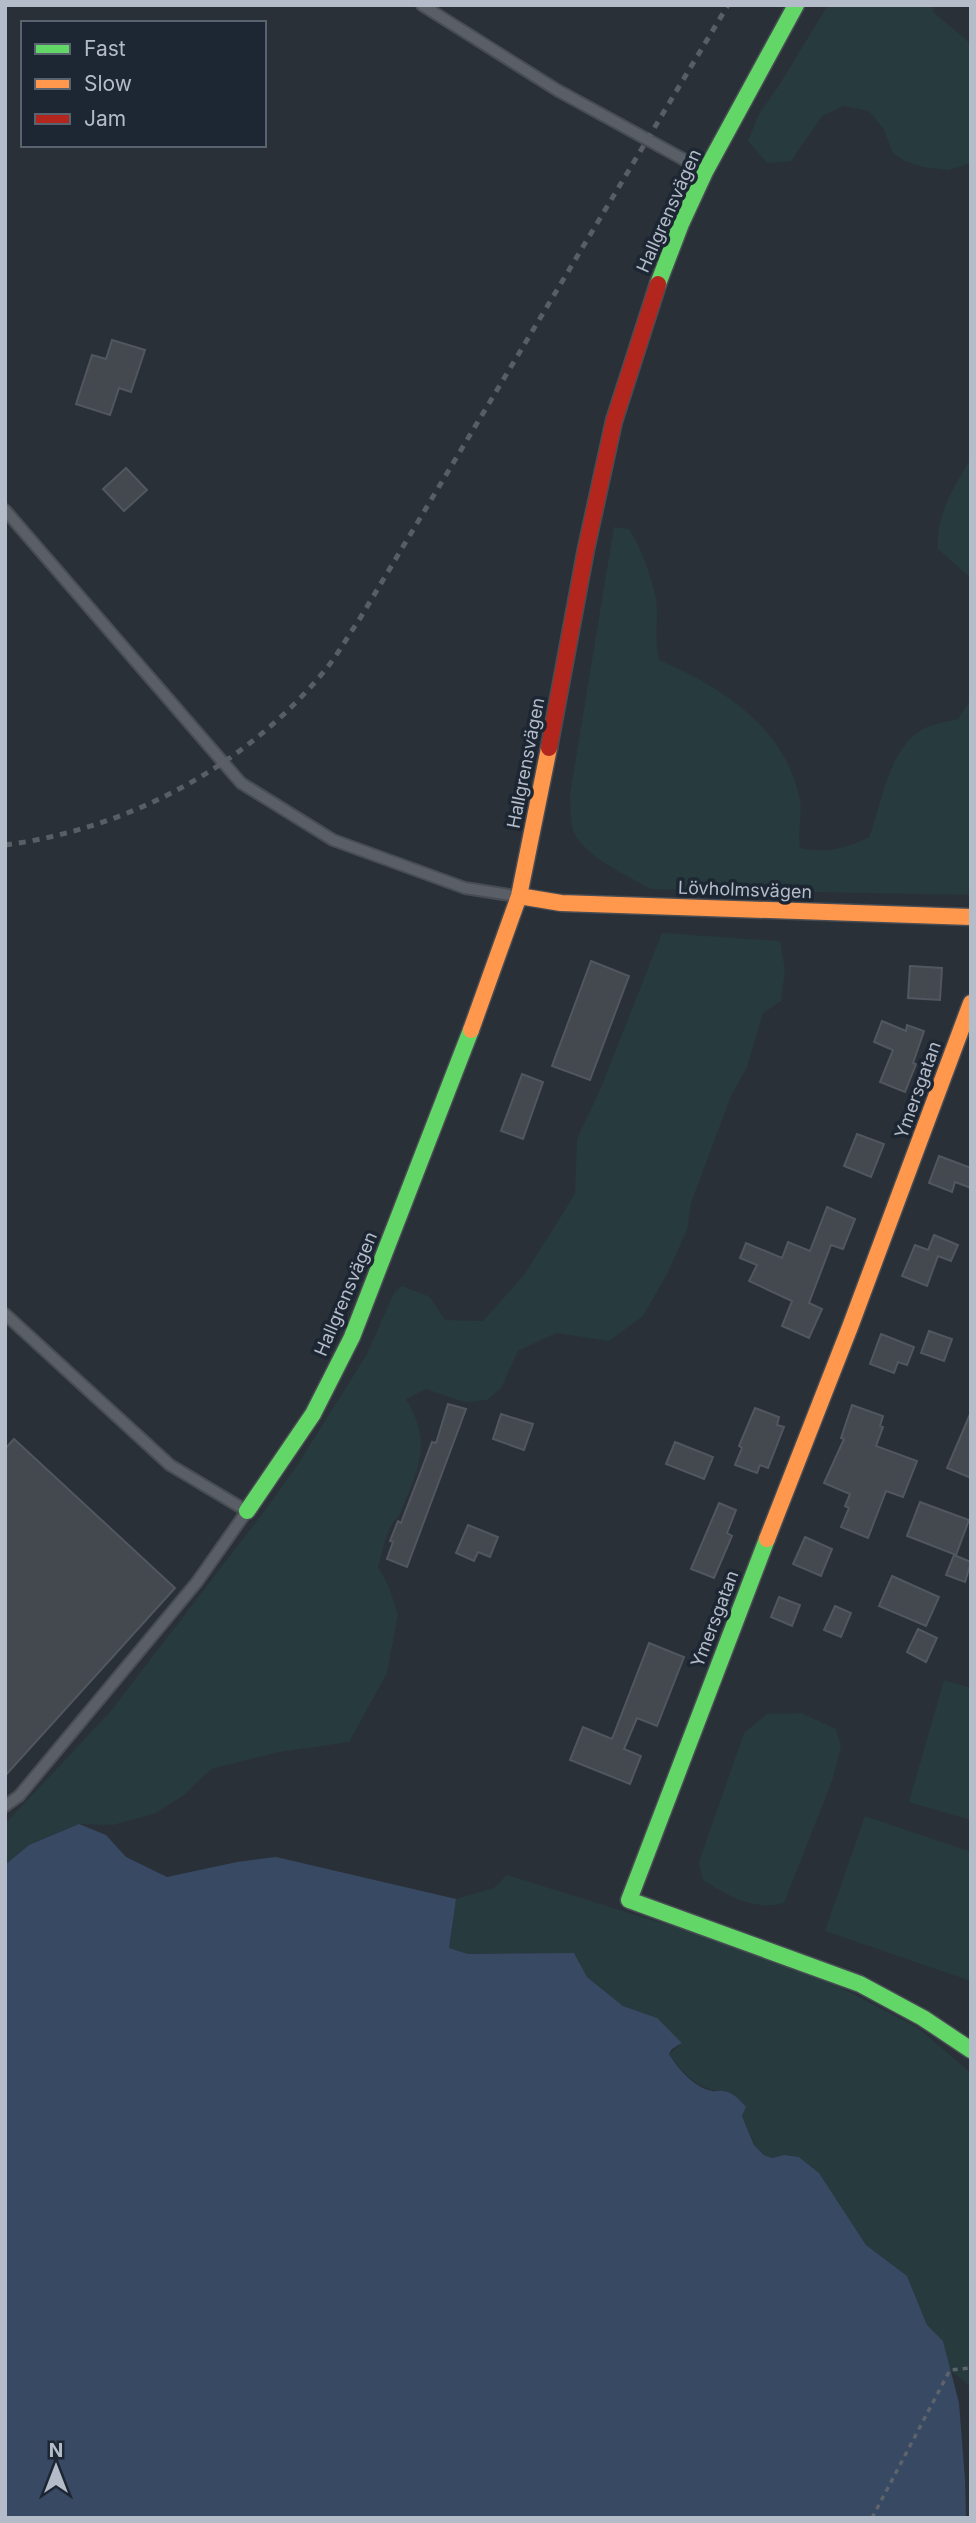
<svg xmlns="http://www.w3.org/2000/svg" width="976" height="2523" font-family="Inter,sans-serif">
	<rect width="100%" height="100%" fill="#2a3038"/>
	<!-- green -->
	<path fill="#273a3e" d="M828,5h106l-1,7 38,32v119l-23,7 -25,-3 -18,-6 -12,-8 -10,-25 -14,-17 -25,-5 -22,10 -31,45 -24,2 -19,-22 11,-27 19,-27z
		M971,458v120l-33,-29c-2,-34 16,-62 33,-91z
		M614,527l15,2c12,18 28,60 28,82 0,18 -2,32 2,49 63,27 127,68 141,140 3,16 -3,32 0,48 24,6 48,0 69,-11 13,-34 19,-86 52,-107 10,-6 25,-8 37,-11l13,-20v196l-320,-6c-23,-13 -64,-31 -77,-56 -4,-10 -3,-27 -4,-39z
		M662,933l118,8 5,29 -4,31 -18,12 -16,54 -16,29 -40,107 -4,27 -19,42 -25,44 -34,25 -53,-8 -38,18 -17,37 -14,12 -23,2 -38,-13 -20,10c28,47 11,71 -7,117 -13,10 -16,35 -21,51l10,18 10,29 -11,59 -38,69 -70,10 -68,17 -27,26 -28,18 -43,12 -34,-1 -50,21 -24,20v-41l105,-112 156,-203 30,-42 71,-113 27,-61 8,-7 28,11 15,23 38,1 41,-46 51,-81 2,-55 23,-49z
		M944,1680l27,8v132l-62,-18z
		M801,1713l35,16 5,18 -9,34 -48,122c-30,8 -56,-7 -81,-23l-4,-18 45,-129 23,-19z
		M865,1816l106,36v129l-146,-50z
		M507,1875l222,69 107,41 82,43 53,45v314l-21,-17 -7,-29 -16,-16 -20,-49 -41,-31 -47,-72 -20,-16 -15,-2 -12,3 -8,-3 -9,-10 -13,-29 -17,-25c-25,1 -43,-18 -56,-37l13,-11 -25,-25 -34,-12 -36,-29 -13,-24 -106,1 -19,-6 7,-49 38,-11z"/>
	<!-- water -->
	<path fill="#384963" d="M79,1824l27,11 20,22 41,20 70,-15 39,-5 180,42 -7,49 19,6 106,-1 13,24 36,29 34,12 25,25 -10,6 -3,5c9,15 25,33 43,37 4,1 7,-1 11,0 10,1 17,9 23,16l-4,9 12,29 10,10 8,3 12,-3 15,2 20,16 47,72 41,31 20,49 16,16 16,62 6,76 1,39h-961v-653l24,-20z"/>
	<!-- building -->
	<path fill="#444950" stroke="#52575f" stroke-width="2" d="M112,340l33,10 -14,42 -12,-4 -9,27 -34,-11 16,-49 14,4z
		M126,468l21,22 -23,21 -21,-22z
		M591,961l38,15 -39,104 -38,-14z
		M910,966l32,2 -2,32 -32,-2z
		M882,1021l24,10 1,-6 17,6 -11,32 3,1 -11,28 -25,-10 13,-32 -19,-8z
		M522,1074l21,8 -20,57 -22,-8z
		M857,1134l27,10 -13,33 -27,-11z
		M939,1156l32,12v20l-16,-6 -3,10 -23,-9z
		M827,1207l28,12 -12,30 -12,-4 -22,58 13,6 -13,29 -27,-12 10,-25 -43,-20 8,-16 -17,-7 6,-15 36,15 6,-16 22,9z
		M934,1235l24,10 -7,16 -13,-5 -11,30 -25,-10 13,-31 13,5z
		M929,1331l23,8 -8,22 -23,-8z
		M881,1334l33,13 -7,18 -9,-3 -4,11 -24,-9z
		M448,1404l18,5 -59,158 -20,-8 6,-17 -3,-1 8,-20 3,2 31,-81 4,1z
		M852,1405l31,11 -3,10 3,1 -7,19 41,15 -14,36 -17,-6 -18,47 -27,-11 8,-19 -4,-2 5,-12 -26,-11 20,-44 -3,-1z
		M755,1408l24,9 -2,8 7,2 -16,41 -8,-3 -3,8 -22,-8 7,-17 -3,-2z
		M971,1412v66l-24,-10z
		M501,1414l32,10 -9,26 -31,-11z
		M14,1439l161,149 -170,188v-327z
		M675,1442l38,15 -9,22 -38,-15z
		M920,1502l49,18 -13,35 -49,-19z
		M719,1503l17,7 -9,23 5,3 -18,42 -23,-9z
		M468,1525l30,12 -8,20 -12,-5 -4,9 -18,-8z
		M805,1537l27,12 -11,27 -28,-12z
		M954,1555l17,7 -6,20 -19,-7z
		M892,1576l47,21 -13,29 -47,-20z
		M779,1597l21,8 -8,21 -21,-9z
		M835,1606l16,7 -10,24 -17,-7z
		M918,1629l19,9 -11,24 -19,-10z
		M649,1643l35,14 -27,69 -20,-8 -13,31 17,7 -11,28 -60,-24 13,-33 29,12z"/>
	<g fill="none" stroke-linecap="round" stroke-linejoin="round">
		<!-- lane casing -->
		<g stroke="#484c53" stroke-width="14">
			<path id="lane" d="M422,5l135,85 146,80
				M5,510l236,273 92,57 132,48 51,8
				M5,1314l165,151 77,46 -50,71 -178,214 -14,10"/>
		</g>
		<!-- fast casing -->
		<g stroke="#484c53" stroke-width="19">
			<path id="fast" d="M658,284l23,-60 24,-52 91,-167
				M247,1511l66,-97 39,-77 119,-307
				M767,1539l-138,361 231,84 63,34 48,32"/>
		</g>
		<!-- slow casing -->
		<g stroke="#484c53" stroke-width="19">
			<path id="slow" d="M519,896l42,7 410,14
				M471,1030l48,-134 30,-148
				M767,1539l83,-212 121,-324"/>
		</g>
		<!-- jam casing -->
		<g stroke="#484c53" stroke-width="19">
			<path id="jam" d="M549,748l37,-199 28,-128 44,-137"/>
		</g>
		<!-- path -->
		<path stroke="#5d636a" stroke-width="3.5" stroke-dasharray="5 5" stroke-linecap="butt" d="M872,2518l78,-148 21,-2"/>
		<!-- lane -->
		<use href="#lane" stroke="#5a5e66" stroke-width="10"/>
		<!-- fast -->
		<use href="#fast" stroke="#63d668" stroke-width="16"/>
		<!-- slow -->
		<use href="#slow" stroke="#ff974d" stroke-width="16"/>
		<!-- jam -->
		<use href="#jam" stroke="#b3261e" stroke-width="16"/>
		<!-- rail -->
		<path stroke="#595d64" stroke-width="5" stroke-dasharray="7 7" stroke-linecap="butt" d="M5,845c123,-16 242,-79 321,-176 12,-15 22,-33 33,-49l369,-615"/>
	</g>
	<g text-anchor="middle" stroke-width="7" stroke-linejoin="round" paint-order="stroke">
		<!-- street labels -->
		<g font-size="18" fill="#b4bcc9" stroke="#1d2633">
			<text transform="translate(669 211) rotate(-66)" y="6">Hallgrensvägen</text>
			<text transform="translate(526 763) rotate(-79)" y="6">Hallgrensvägen</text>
			<text transform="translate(745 890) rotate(2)" y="6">Lövholmsvägen</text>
			<text transform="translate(918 1090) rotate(-70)" y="6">Ymersgatan</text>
			<text transform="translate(346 1294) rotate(-67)" y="6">Hallgrensvägen</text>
			<text transform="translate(715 1619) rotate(-69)" y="6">Ymersgatan</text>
		</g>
	</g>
	<!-- border -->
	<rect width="976" height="2523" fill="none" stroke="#b4bcc9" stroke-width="14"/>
	<!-- legend -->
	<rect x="21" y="21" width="245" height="126" fill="#1d2633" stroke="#59626f" stroke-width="2"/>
	<rect x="35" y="44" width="35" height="10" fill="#63d668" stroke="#59626f" stroke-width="2"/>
	<text x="84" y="56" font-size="21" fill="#b4bcc9">Fast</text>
	<rect x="35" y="79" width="35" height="10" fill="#ff974d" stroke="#59626f" stroke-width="2"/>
	<text x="84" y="91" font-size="21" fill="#b4bcc9">Slow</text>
	<rect x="35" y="114" width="35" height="10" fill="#b3261e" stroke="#59626f" stroke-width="2"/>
	<text x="84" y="126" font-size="21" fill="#b4bcc9">Jam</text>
	<!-- north arrow -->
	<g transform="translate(56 2467)" stroke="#1d2633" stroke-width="5" paint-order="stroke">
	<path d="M0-5L12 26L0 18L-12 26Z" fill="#b4bcc9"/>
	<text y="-10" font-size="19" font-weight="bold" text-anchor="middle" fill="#b4bcc9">N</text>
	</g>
</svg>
